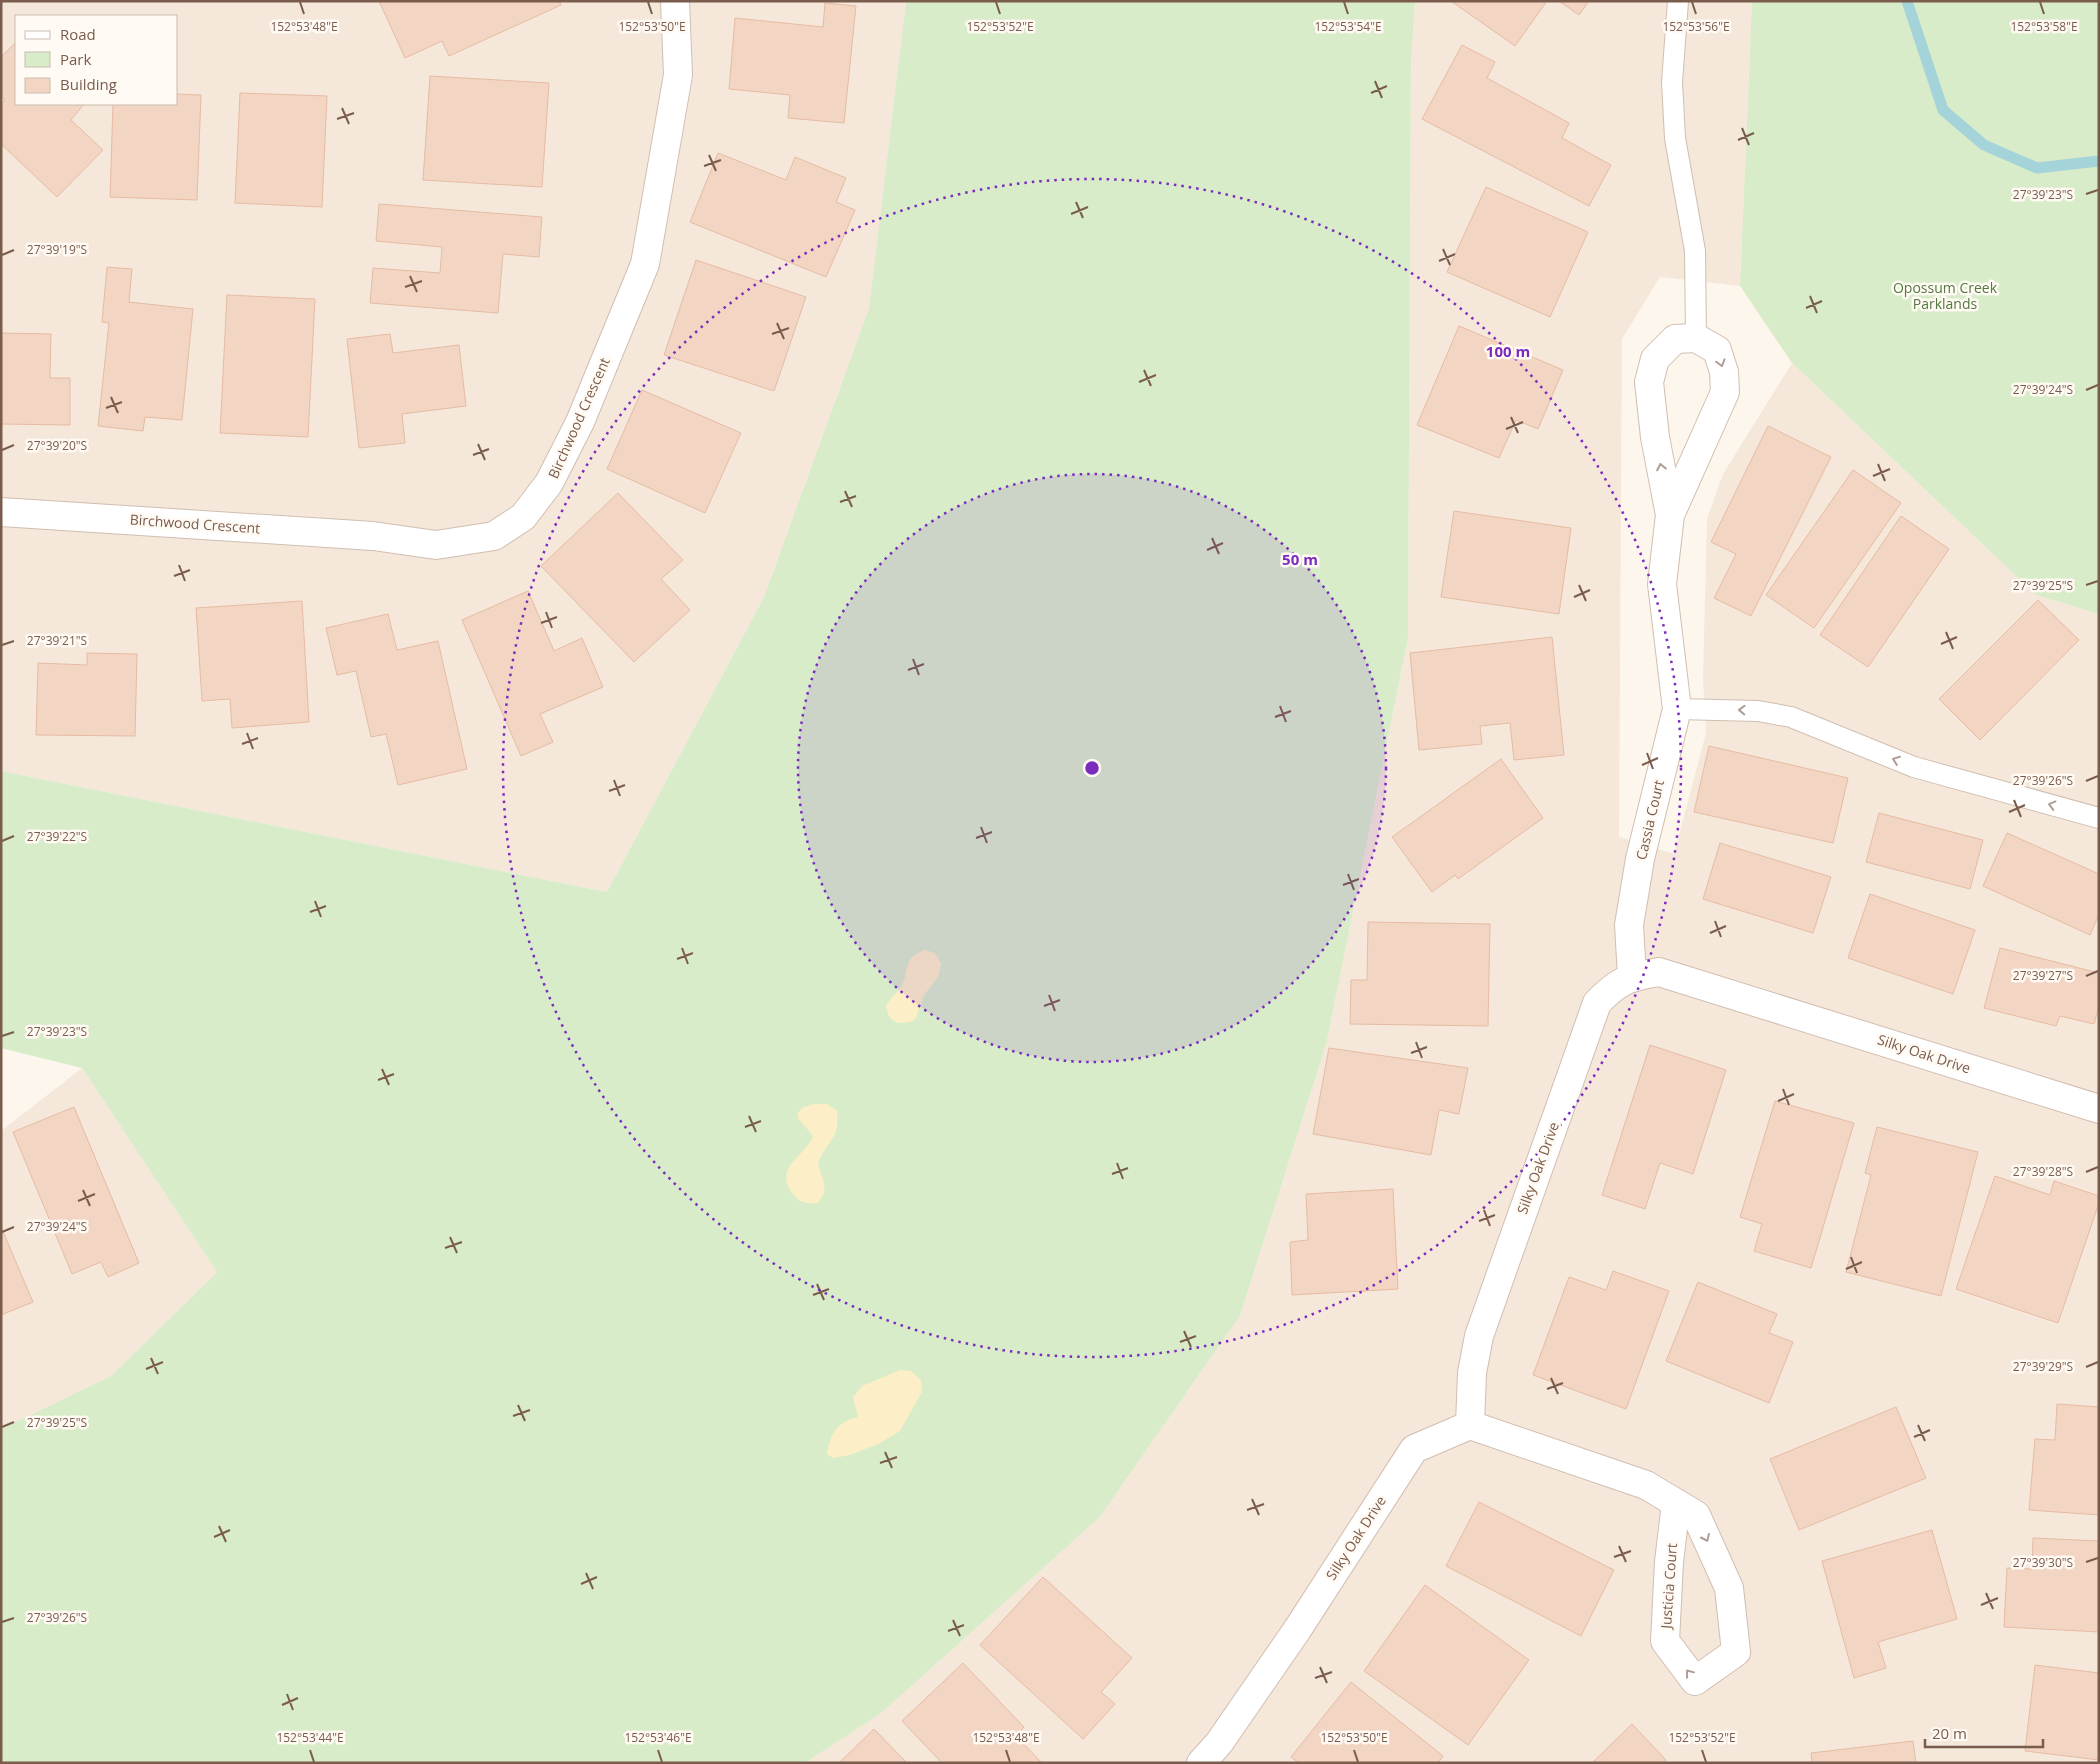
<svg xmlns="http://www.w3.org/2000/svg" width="2100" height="1764" font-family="'Open Sans',sans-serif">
	<rect width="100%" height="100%" fill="#fdf6ec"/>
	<!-- residential -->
	<path fill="#f5e8da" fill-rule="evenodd" d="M1,1h905l-37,307 -105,289 -157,295 -606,-121zM16,16h160v88h-160z
		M1415,1h337l-12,285 -80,-9 -38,62 -3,498 55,17 32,-121 -3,-55 4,-159 16,-45 69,-111 244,232 63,19v1149h-1294l75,-49 219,-196 141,-202 87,-275 81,-403 3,-577z
		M82,1068l135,204 -106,104 -110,53v-298z"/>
	<!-- green -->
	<path fill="#d8ecc9" d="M906,1h509l-4,60 -3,577 -81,403 -87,275 -141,202 -219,196 -75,49h-804v-334l110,-53 106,-104 -135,-204 -81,-20v-277l606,121 157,-295 105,-289z
		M1752,1h347v613l-63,-19 -244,-232 -52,-77z"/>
	<!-- sand -->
	<path fill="#fcefc7" d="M925,950l10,3 6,11 -3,13 -14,18 -9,25c-16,6 -26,4 -29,-14 4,-8 10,-12 15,-19 9,-15 1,-30 24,-37z
		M814,1104h13l10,7c3,29 -10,29 -19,52 3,18 13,23 0,40 -11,1 -18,0 -25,-9 -21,-27 13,-38 20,-58l-15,-18v-6l6,-5z
		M900,1370l11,1 10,9 1,12 -22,39 -22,13 -28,11 -17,3 -6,-4c3,-20 10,-32 31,-37l-5,-20 9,-11z"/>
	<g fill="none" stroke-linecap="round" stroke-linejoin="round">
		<!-- stream -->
		<path stroke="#a5d3da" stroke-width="11" d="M1907,1l36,109 41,35 53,23 62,-7"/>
	</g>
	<!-- building -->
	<path fill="#f3d5c3" stroke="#e6bba3" d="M379,1h180l2,4 -112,51 -7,-15 -37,17z
		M1451,1h96l-32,45z
		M1559,1h30l-10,14z
		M825,3l31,3 -12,117 -56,-5 2,-23 -61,-6 6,-71 88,9z
		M16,42v62h68l-13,16 32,30 -46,47 -56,-53v-40l4,-4 -4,-4v-39z
		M1462,45l33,17 -8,16 82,45 -7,15 49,27 -22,41 -167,-87z
		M430,76l119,7 -7,104 -119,-7z
		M240,93l87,3 -5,111 -87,-4z
		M176,94l25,1 -4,105 -87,-3 3,-93h63z
		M718,153l68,27 9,-23 51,21 -10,24 19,8 -29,67 -136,-55z
		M1486,187l102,45 -38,85 -103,-45z
		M379,204l163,13 -3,40 -36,-3 -5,59 -128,-10 3,-35 67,5 2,-26 -66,-6z
		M696,260l110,37 -32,94 -110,-36z
		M107,267l25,2 -3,33 64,7 -11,111 -37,-3 -2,14 -45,-5 11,-103 -7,-1z
		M227,295l88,4 -7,138 -88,-4z
		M1459,326l104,44 -25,59 -22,-9 -17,38 -82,-33z
		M1,333l50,1 -1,44h20v47l-69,-1z
		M390,334l3,19 66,-8 7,61 -64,8 3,29 -46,5 -12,-109z
		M642,390l99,43 -36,80 -98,-44z
		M1768,426l63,31 -80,159 -37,-18 22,-44 -25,-12z
		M1853,470l48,33 -87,125 -48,-33z
		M618,493l65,67 -22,19 29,31 -56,52 -93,-96z
		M1454,511l117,17 -12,86 -118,-17z
		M1901,516l48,33 -81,118 -48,-32z
		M528,591l26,60 28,-13 21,49 -63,27 13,28 -32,14 -59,-136z
		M2038,600l41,40 -99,100 -41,-41z
		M302,601l7,121 -77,6 -2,-29 -28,2 -6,-93z
		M388,614l9,36 41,-9 29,128 -69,16 -12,-51 -15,3 -15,-66 -19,4 -11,-47z
		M1552,637l12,118 -50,5 -4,-37 -30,3 2,18 -63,6 -9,-97z
		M87,653l50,1 -2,82 -99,-1 2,-72 49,2z
		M1709,746l139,32 -15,65 -139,-31z
		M1501,759l42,59 -85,61 -3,-4 -23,17 -40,-55z
		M1879,813l104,27 -13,49 -104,-27z
		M2007,833l92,41v40l-9,21 -107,-49z
		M1720,843l111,34 -18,56 -110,-34z
		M1870,894l105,36 -22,64 -105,-36z
		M1368,922l122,2 -2,102 -138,-2 1,-44h16z
		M2000,948l99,25v33l-5,18 -34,-8 -4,10 -72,-18z
		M1650,1045l76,25 -33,104 -33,-11 -15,46 -43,-14z
		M1329,1048l139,20 -9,46 -20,-4 -8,45 -118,-21z
		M1775,1101l79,22 -43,145 -57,-17 8,-27 -22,-7z
		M74,1107l65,156 -31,14 -7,-15 -29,12 -59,-142z
		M1877,1127l101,25 -37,144 -95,-24 25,-97 -6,-2z
		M1995,1176l55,19 4,-14 45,15v7l-41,120 -102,-34z
		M1393,1189l5,100 -106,6 -2,-53 18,-2 -2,-46z
		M1,1227l32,75 -32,13z
		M1613,1271l56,20 -43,118 -93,-34 36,-98 37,13z
		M1698,1282l79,32 -8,19 24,9 -24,61 -103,-42z
		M2057,1404l42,3v108l-70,-5 6,-71 20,1z
		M1896,1407l30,71 -127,52 -29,-71z
		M1479,1502l135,68 -33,66 -135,-70z
		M1932,1530l25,89 -79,23 8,26 -32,10 -32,-117z
		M2033,1538l66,3v91l-95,-5 3,-59 25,1z
		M1043,1577l89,81 -31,34 14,12 -32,35 -103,-94z
		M1425,1585l104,75 -61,85 -104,-74z
		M963,1663l61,64 -8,9 26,27h-100l-40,-42z
		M2035,1665l64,8v87l-74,-9z
		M1351,1682l92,74 -5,7h-139l-8,-6z
		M1632,1724l34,36 -3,3h-71z
		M874,1729l33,34h-68z
		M1913,1741l3,22h-104l-1,-10z"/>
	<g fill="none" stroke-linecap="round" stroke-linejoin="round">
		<!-- service casing -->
		<g stroke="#d1beb0" stroke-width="22">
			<path id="service" d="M1678,1l-6,81 3,56 20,113 1,87
				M1677,709l81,2 33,6 123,50 185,51"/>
		</g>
		<!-- minor casing -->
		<g stroke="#d1beb0" stroke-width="30">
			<path id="minor" d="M1,512l372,24 63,9 58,-9 29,-19 26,-34 31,-61 65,-158 33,-189 -3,-74
				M1632,976l-3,-51 11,-66 37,-150 -15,-125 8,-69 -15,-78 -6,-55 6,-23 20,-20 21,-1 21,12 7,22 1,20 -55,123
				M1470,1425l176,60 50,30 33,73 7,64 -41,29 -30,-40 4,-79 7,-59
				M1201,1763l18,-20 78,-113 117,-181 56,-24 2,-52 7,-37 118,-333c21,-22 31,-26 62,-31l440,137"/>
		</g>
		<!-- service -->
		<use href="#service" stroke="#fff" stroke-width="20"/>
		<!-- minor -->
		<use href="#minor" stroke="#fff" stroke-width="28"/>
	</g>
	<!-- one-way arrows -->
	<defs><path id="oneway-chevron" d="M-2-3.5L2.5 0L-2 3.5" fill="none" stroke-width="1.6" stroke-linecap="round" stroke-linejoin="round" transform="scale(1.25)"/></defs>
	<g stroke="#af9d94">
		<use href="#oneway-chevron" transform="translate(1721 363) rotate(74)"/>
		<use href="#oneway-chevron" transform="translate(1661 467) rotate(-101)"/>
		<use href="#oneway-chevron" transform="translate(1742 710) rotate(-178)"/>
		<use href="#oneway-chevron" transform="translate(1896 760) rotate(-159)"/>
		<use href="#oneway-chevron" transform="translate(2052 805) rotate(-165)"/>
		<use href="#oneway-chevron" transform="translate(1706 1538) rotate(66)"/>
		<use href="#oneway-chevron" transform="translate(1689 1673) rotate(-127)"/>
	</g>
	<!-- ticks -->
	<path fill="none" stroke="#7a5c4d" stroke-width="2" d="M300,2l4,12M648,2l4,12M996,2l4,12M1344,2l4,12M1692,2l4,12M2040,2l4,12M1375,81l7,17M1371,93l16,-7M342,108l7,16M337,119l17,-6M1742,128l7,17M1738,140l16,-7M709,155l7,16M704,166l17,-6M2086,194l12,-4M1076,202l7,16M1071,214l17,-7M1443,249l7,16M2,255l12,-5M1439,261l16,-7M410,276l7,16M405,287l17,-6M1810,296l7,17M1806,308l16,-7M777,323l7,16M772,334l17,-6M1144,370l7,16M1139,382l17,-7M2086,390l12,-5M111,397l7,16M106,408l16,-6M1511,417l7,16M1506,429l17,-7M478,444l7,16M2,450l12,-5M473,455l16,-6M1878,464l7,17M1873,476l17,-7M845,491l7,16M840,502l16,-6M1212,538l7,16M1207,550l16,-7M179,565l6,16M174,576l16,-6M1579,585l7,16M2086,585l12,-4M1574,597l16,-7M546,612l6,16M541,623l16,-6M1946,632l7,17M1941,644l16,-7M2,645l12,-4M913,659l6,16M908,670l16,-6M1280,706l6,16M1275,717l16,-6M247,733l6,16M242,744l16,-6M1647,753l6,16M1642,765l16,-7M614,780l6,16M2086,781l12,-5M609,791l16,-6M2014,800l7,17M2009,812l16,-7M981,827l6,16M976,838l16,-6M2,841l12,-5M1348,874l6,16M1343,885l16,-6M315,901l6,16M310,912l16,-6M1715,921l6,16M1710,933l16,-7M682,948l6,16M677,959l16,-6M2086,976l12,-5M1049,995l6,16M1044,1006l16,-6M2,1036l12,-4M1416,1042l6,16M1411,1053l16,-6M382,1069l7,16M378,1080l16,-6M1783,1089l6,16M1778,1101l16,-7M749,1116l7,16M745,1127l16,-6M1117,1163l6,16M2086,1172l12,-5M1112,1174l16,-6M83,1190l7,16M78,1201l17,-7M1484,1210l6,16M1479,1221l16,-6M2,1232l12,-5M450,1237l7,16M445,1248l17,-6M1851,1257l6,16M1846,1269l16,-7M817,1284l7,16M813,1295l16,-6M1184,1331l7,16M1180,1342l16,-6M151,1358l7,16M2086,1367l12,-5M146,1369l17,-7M1551,1378l7,16M1547,1389l16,-6M518,1405l7,16M513,1416l17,-6M1918,1425l7,16M2,1427l12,-5M1914,1437l16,-7M885,1452l7,16M880,1463l17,-6M1252,1499l7,16M1247,1510l17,-6M219,1526l7,16M214,1537l16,-7M1619,1546l7,16M1614,1557l17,-6M2086,1562l12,-4M586,1573l7,16M581,1584l16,-7M1986,1593l7,16M1981,1605l17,-7M953,1620l7,16M2,1622l12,-4M948,1631l16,-6M1320,1667l7,16M1315,1678l17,-6M287,1694l6,16M282,1705l16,-7M310,1750l4,12M658,1750l4,12M1006,1750l4,12M1354,1750l4,12M1702,1750l4,12"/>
	<!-- distance rings -->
	<circle cx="1092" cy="768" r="294" fill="#7b2cbf" fill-opacity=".12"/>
	<g fill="none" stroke="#7b2cbf" stroke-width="2.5" stroke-dasharray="2.5 5">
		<circle cx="1092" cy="768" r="294"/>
		<circle cx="1092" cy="768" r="589"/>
	</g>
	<g text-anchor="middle" stroke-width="5" stroke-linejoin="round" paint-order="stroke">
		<!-- park labels -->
		<g font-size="14" fill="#537a41" stroke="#fffaf3">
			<text x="1945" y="293">Opossum Creek<tspan x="1945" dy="16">Parklands</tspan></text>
		</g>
		<!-- street labels -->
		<g font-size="14" fill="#7a5c4d" stroke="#fffaf3">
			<text transform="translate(579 418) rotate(-66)" y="5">Birchwood Crescent</text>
			<text transform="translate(195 524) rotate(4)" y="5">Birchwood Crescent</text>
			<text transform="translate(1650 820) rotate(-77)" y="5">Cassia Court</text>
			<text transform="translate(1924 1054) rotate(18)" y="5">Silky Oak Drive</text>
			<text transform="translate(1538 1168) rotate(-70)" y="5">Silky Oak Drive</text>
			<text transform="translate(1356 1538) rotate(-57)" y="5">Silky Oak Drive</text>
			<text transform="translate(1669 1586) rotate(-86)" y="5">Justicia Court</text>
		</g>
	</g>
	<g font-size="12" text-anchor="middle" fill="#7a5c4d" stroke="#fffaf3" stroke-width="5" stroke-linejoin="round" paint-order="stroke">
		<text x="304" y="31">152°53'48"E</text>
		<text x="652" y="31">152°53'50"E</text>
		<text x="1000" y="31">152°53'52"E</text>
		<text x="1348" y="31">152°53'54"E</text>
		<text x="1696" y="31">152°53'56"E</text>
		<text x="2044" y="31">152°53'58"E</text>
		<text x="2043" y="199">27°39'23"S</text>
		<text x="57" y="254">27°39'19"S</text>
		<text x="2043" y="394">27°39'24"S</text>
		<text x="57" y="450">27°39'20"S</text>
		<text x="2043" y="590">27°39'25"S</text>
		<text x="57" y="645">27°39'21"S</text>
		<text x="2043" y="785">27°39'26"S</text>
		<text x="57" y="841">27°39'22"S</text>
		<text x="2043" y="980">27°39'27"S</text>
		<text x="57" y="1036">27°39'23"S</text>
		<text x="2043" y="1176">27°39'28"S</text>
		<text x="57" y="1231">27°39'24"S</text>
		<text x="2043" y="1371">27°39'29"S</text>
		<text x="57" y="1427">27°39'25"S</text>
		<text x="2043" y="1567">27°39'30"S</text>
		<text x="57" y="1622">27°39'26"S</text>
		<text x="310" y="1742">152°53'44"E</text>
		<text x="658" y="1742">152°53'46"E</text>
		<text x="1006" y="1742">152°53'48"E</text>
		<text x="1354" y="1742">152°53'50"E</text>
		<text x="1702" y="1742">152°53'52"E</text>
	</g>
	<circle cx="1092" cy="768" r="8" fill="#7b2cbf" stroke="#fffaf3" stroke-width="2.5"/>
	<g font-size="15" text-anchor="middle" font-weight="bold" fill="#7b2cbf" stroke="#fffaf3" stroke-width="5" stroke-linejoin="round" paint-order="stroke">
		<text x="1508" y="357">100 m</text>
		<text x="1300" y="565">50 m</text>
	</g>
	<!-- border -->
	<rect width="2100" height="1764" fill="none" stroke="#7a5c4d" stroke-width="5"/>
	<!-- legend -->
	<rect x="15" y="15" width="162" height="90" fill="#fffaf3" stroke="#cabbb1"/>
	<rect x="25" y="31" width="25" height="8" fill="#ffffff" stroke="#cabbb1"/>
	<text x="60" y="40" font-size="15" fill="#7a5c4d">Road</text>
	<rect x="25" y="52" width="25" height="15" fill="#d8ecc9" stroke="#cabbb1"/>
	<text x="60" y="65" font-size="15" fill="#7a5c4d">Park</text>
	<rect x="25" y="78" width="25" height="15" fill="#f3d5c3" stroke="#cabbb1"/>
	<text x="60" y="90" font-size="15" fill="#7a5c4d">Building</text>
	<!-- scale -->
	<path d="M1925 1739v8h118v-8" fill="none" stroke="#7a5c4d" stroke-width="2.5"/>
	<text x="1932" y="1739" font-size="15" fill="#7a5c4d" stroke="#fffaf3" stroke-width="4" paint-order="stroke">20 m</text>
</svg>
